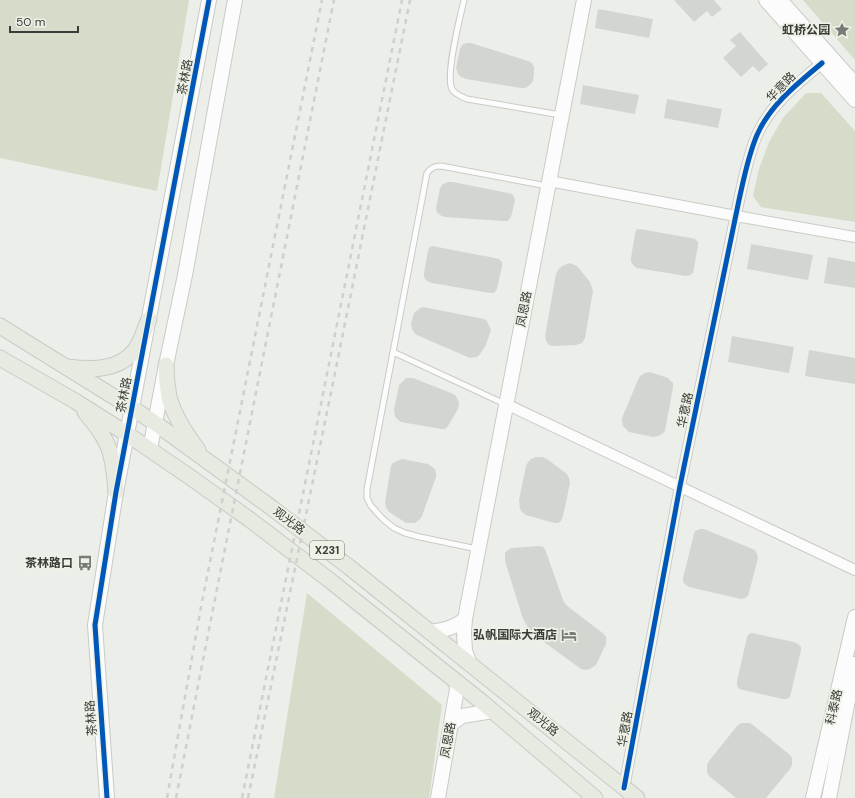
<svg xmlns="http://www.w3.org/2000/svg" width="855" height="798" font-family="'DM Sans','Noto Sans SC',sans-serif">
	<rect width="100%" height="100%" fill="#eceee9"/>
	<!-- green -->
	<path fill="#d5dcc9" d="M0,0h189l-32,191 -157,-33z
		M803,0h52v60z
		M806,93h15l34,38v91l-94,-15 -8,-11 6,-27 10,-27 14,-24z
		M307,593l135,112 -13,93h-155z"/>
	<!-- building -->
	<path fill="#d3d5d1" d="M674,0h40l8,9 -10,8 -5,-6 -13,11z
		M598,9l55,10 -4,19 -54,-10z
		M740,32l28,32 -9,8 -6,-6 -12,11 -18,-19 13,-12 -6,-6z
		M466,43h5l57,18 4,2 2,4v6l-1,8 -3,4 -5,3h-4l-55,-9 -5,-2 -3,-3 -2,-6 4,-19 2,-4z
		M583,85l56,10 -4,19 -55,-10z
		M667,99l55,10 -4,19 -54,-10z
		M448,182h5l55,11 4,1 2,3 1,3 -4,17 -3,4h-4l-60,-4 -4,-2 -3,-3 -1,-4 4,-20 3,-4z
		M640,229l51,9 4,1 3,3v4l-5,27 -3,2 -4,1 -49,-8 -3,-2 -3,-4v-4l4,-24 1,-4z
		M751,244l62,11 -5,25 -61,-11z
		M432,246l63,12 4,1 3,3v4l-5,23 -3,4h-4l-58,-10 -5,-2 -3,-4v-4l4,-22 1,-3z
		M828,257l27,5v26l-31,-5z
		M570,263l7,3 13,16 3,9 -8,47 -3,5 -6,2 -23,1 -4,-1 -3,-4 -1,-5 11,-62 2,-4 4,-4z
		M423,307l61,12 3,2 4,9 -5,15 -6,9 -3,3 -7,1 -51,-22 -4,-2 -3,-5 -1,-5 3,-11 6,-5z
		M732,336l62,11 -5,26 -61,-11z
		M809,350l46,8v26l-50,-8z
		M650,372l18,6 5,5v4l-8,44 -3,3 -3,2 -6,1 -24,-5 -6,-6 -1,-4v-4l16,-38 2,-4 5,-3z
		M406,378h7l38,15 4,2 3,5 1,5 -1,4 -10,17 -3,3h-4l-40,-7 -4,-3 -2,-3 -1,-6 5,-25z
		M536,457h7l4,2 20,15 2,4 1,5 -7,33 -2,5 -3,2h-4l-28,-8 -4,-3 -2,-3 -1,-9 7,-34 2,-4 3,-3z
		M402,459l26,5 7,5 1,4v4l-14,39 -2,3 -5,4h-9l-18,-12 -2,-4 -1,-4 6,-37 2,-3 4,-2z
		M700,529h4l51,21 2,4 1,4 -9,35 -1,3 -3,2 -4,1 -52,-12 -3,-2 -3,-3v-4l11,-44 1,-3z
		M539,546l4,1 2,2 18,51 3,5 38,29 2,3v7l-10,21 -6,4 -4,1 -5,-1 -48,-35 -4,-5 -6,-10 -18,-58v-8l3,-3 3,-2z
		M752,633l42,9 4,2 3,3v3l-10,43 -1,4 -3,2h-4l-40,-9 -4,-1 -2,-4v-4l10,-44 2,-3z
		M741,723h8l4,2 37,30 2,3v7l-2,4 -24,29h-30l-27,-22 -2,-3v-8l2,-4 28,-35z"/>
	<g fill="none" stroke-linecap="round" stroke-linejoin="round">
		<!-- lane casing -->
		<g stroke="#c9cbc7" stroke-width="7">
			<path id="lane" d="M464,0c-4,17 -19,76 -12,89 3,6 9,7 15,10l94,16
				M393,352l112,52
				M477,549l-57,-12 -15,-4 -11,-5 -10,-8 -13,-14 -4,-8v-9l60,-316c4,-5 7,-7 14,-7l106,20"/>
		</g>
		<!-- street casing -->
		<g stroke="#c9cbc7" stroke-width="12">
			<path id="street" d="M549,181l187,35 119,21
				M506,404l349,166
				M624,788l56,-302 59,-286c5,-22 9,-44 18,-65 13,-30 40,-51 65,-72"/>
		</g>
		<!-- secondary casing -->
		<g stroke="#c9cbc7" stroke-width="16">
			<path id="secondary" d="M766,0l89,100
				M780,0l75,84
				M150,449l16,-84 19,-90 50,-275
				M465,619l119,-619
				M430,632c13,-2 25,-4 35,-13l-1,13 1,19 5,13
				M451,724l11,-8 31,-5
				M107,798l-12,-173 21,-133 11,-58 82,-434
				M438,798l20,-115
				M813,798l42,-181
				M829,798l26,-134"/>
		</g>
		<!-- primary casing -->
		<g stroke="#c9cac8" stroke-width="17">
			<path id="primary" d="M0,326l132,82 23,15 117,85 77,59 288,231
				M0,358l75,43 52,33 63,43 59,42 79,60 154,123 113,96
				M166,365c0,11 1,21 3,32 5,19 17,37 29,53
				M68,367c23,3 51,4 67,-17 6,-8 10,-22 14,-31
				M85,412c9,11 19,23 24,37 5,14 6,29 7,43"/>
		</g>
		<!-- lane -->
		<use href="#lane" stroke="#fcfcfc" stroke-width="5"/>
		<!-- street -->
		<use href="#street" stroke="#fcfcfc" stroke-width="10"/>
		<!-- secondary -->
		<use href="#secondary" stroke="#fcfcfc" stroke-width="14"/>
		<!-- primary -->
		<use href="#primary" stroke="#e7eae0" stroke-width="15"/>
		<!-- rail -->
		<path stroke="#cfcfcf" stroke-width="2.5" stroke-dasharray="5 5" stroke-linecap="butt" d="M167,798l34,-191 121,-607
			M176,798l37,-189 121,-609
			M242,798l160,-798
			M248,798l87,-425 75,-373"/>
		<!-- cycleway casing -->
		<g stroke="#edf1e6" stroke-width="8">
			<path id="cycleway" d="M624,788l56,-302 59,-286c5,-22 9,-44 18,-65 13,-30 40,-51 65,-72
				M107,798l-12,-173 21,-133 11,-58 82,-434"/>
		</g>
		<!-- cycleway -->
		<use href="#cycleway" stroke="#0057b8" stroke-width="5"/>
	</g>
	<!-- icons -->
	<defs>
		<g id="sight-bare" transform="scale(1.2)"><path d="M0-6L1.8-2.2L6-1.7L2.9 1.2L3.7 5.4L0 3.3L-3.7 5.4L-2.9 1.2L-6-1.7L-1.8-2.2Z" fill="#787a76" stroke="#edf1e6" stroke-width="2.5" paint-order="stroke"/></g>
		<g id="bus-bare" transform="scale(1.2)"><path d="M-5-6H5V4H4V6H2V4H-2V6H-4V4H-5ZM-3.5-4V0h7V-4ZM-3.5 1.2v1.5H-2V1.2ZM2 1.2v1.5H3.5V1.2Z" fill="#787a76" stroke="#edf1e6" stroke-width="2.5" paint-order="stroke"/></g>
		<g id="hotel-bare" transform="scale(1.2)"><path d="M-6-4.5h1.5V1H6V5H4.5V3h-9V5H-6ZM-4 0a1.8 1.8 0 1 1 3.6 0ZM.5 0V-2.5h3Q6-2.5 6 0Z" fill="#787a76" stroke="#edf1e6" stroke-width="2.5" paint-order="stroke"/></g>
	</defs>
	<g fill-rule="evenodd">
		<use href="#sight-bare" x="842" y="30"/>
		<use href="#bus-bare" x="85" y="563"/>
		<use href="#hotel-bare" x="569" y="635"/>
	</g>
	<g text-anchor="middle" stroke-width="3.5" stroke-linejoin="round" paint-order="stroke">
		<!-- shield labels -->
		<rect fill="#edf1e6" stroke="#70726c" stroke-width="1" x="310" y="541" width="34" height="18" rx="3"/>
		<g font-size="11" font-weight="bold" fill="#3a3c38">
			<text x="327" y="554">X231</text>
		</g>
		<!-- poi labels -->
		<g font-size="12" font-weight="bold" fill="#3a3c38" stroke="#edf1e6" text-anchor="end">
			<text x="830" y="34">虹桥公园</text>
			<text x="73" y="567">茶林路口</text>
			<text x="557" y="639">弘帆国际大酒店</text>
		</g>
		<!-- street labels -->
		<g font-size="12" fill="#3a3c38" stroke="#edf1e6">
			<text transform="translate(185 77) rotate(-79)" y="4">茶林路</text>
			<text transform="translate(781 87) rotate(-46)" y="4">华意路</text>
			<text transform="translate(524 309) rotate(-79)" y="4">凤恩路</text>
			<text transform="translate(124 395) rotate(-79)" y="4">茶林路</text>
			<text transform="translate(685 410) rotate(-78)" y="4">华意路</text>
			<text transform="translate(289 521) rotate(37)" y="4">观光路</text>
			<text transform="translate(834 707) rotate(-77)" y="4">科泰路</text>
			<text transform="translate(91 718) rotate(-94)" y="4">茶林路</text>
			<text transform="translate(543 722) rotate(39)" y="4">观光路</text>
			<text transform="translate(625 729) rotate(-80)" y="4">华意路</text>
			<text transform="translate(448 740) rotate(-80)" y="4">凤恩路</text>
		</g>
	</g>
	<!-- scale -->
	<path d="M10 26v6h68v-6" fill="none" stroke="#3a3c38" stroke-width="2"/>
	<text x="16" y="26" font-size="12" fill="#3a3c38" stroke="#edf1e6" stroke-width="3" paint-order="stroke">50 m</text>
</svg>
